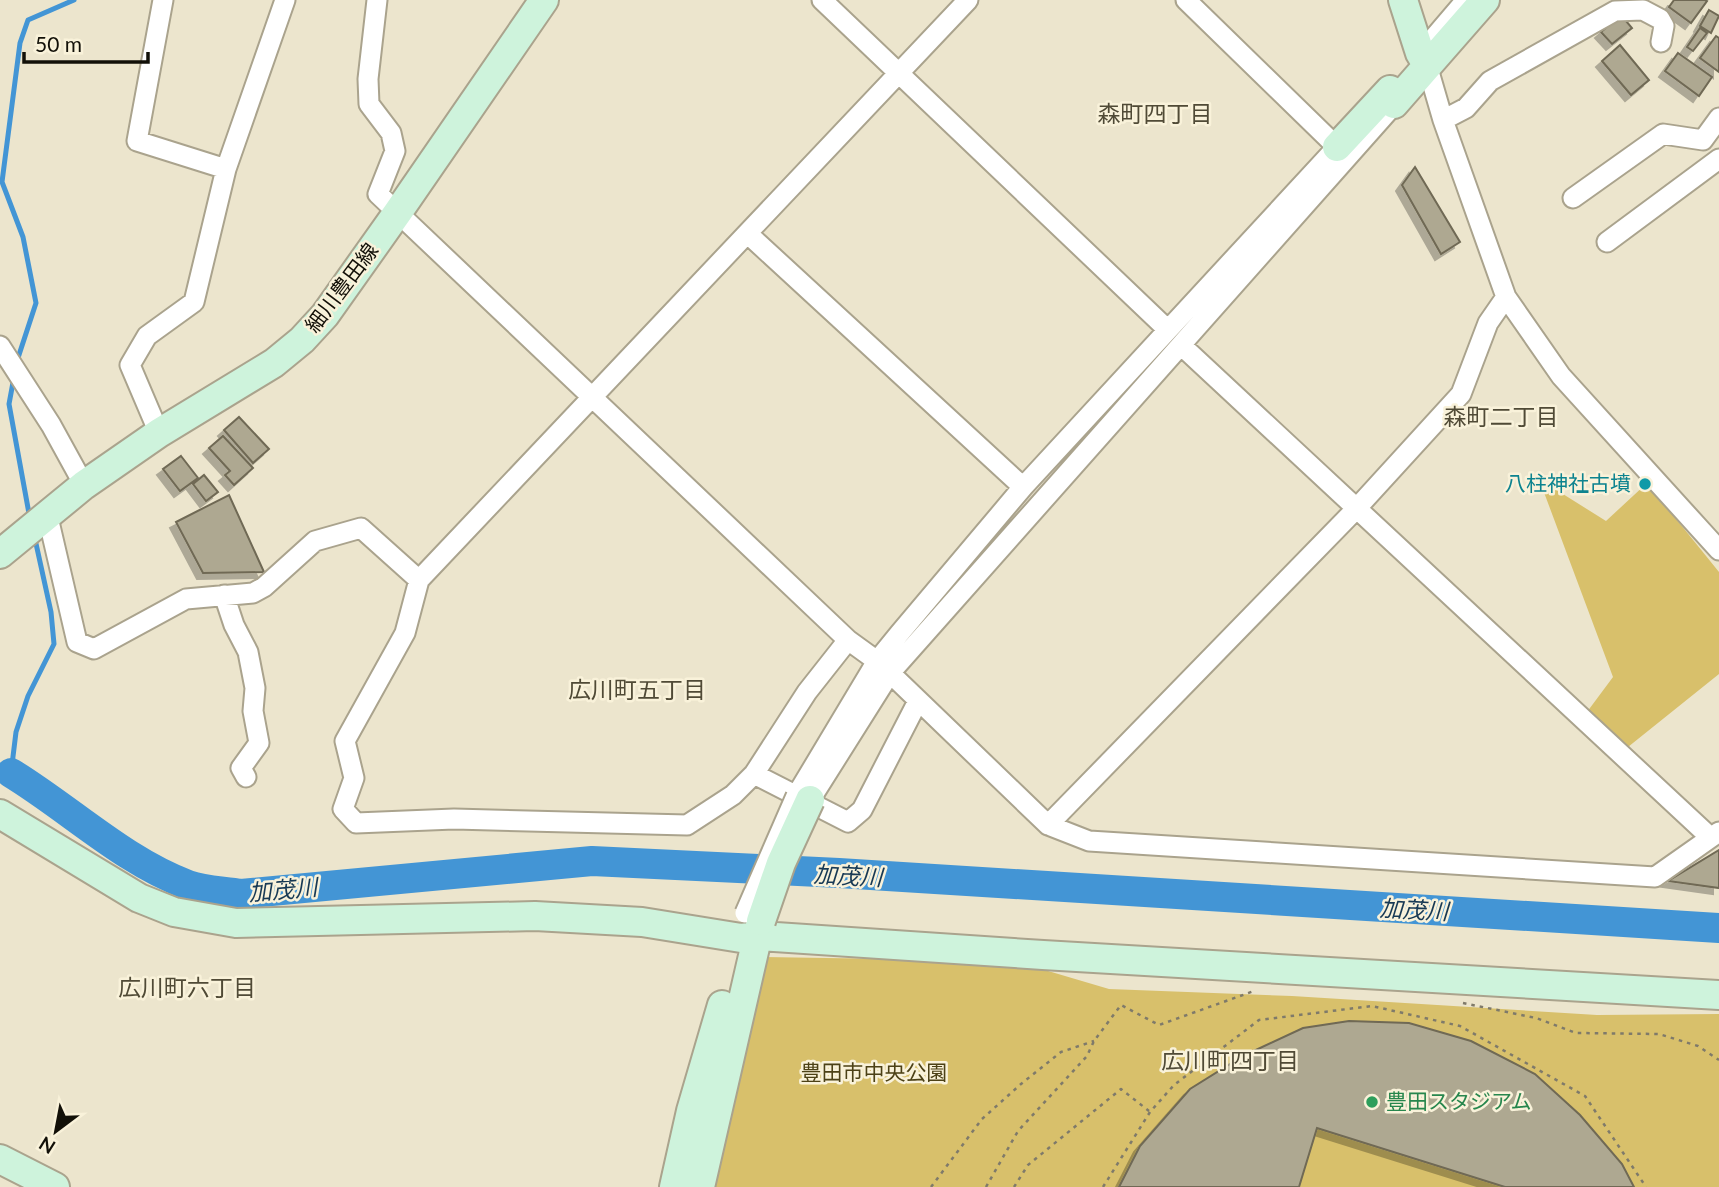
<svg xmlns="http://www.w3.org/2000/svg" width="1719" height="1187" font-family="Lato,'Noto Sans JP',sans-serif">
	<defs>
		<filter id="shadow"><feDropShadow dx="-6" dy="6" stdDeviation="0" flood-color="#0004"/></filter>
	</defs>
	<rect width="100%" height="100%" fill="#ece5cd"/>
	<!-- green -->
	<path fill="#d8c06b" d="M1539,479l67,42 41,-38 72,89v102l-91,73 -41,-35 26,-35z
		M764,957l250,4 95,28 183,7 305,19 122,-1v173h-1005z"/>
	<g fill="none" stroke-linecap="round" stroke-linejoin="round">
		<!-- stream -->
		<path stroke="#4395d5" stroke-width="5" d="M17,361l19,-58 -13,-66 -21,-55 18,-139 8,-23 46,-20
			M14,377l-5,27 21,115
			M0,770l11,3 5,-41 12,-36 26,-52 -3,-32 -16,-73"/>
		<!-- river -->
		<path stroke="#4395d5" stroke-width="30" d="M11,773c59,36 111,87 177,112 16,6 36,6 53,9l351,-33 247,12 880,55"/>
	</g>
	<!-- building -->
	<path fill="#aea891" stroke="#6f6954" stroke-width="2" filter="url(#shadow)" d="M1674,0h31l2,1 -16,22 -22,-16z
		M1709,10l10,6 -8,17 -11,-7z
		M1621,15l11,13 -20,16 -11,-12z
		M1700,28l7,5 -14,18 -6,-4z
		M1716,36l3,2v34l-19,-14z
		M1620,45l29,35 -18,15 -29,-34z
		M1678,53l34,24 -13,19 -34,-25z
		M1415,167l45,75 -19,12 -39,-69z
		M239,417l30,32 -16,14 -29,-33z
		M223,436l30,32 -19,17 -9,-10 5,-4 -21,-23z
		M181,456l17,22 -18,13 -17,-22z
		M204,475l14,17 -12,9 -13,-17z
		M229,495l35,77 -61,1 -27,-51z
		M1719,850v38l-51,-7z
		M1349,1021l60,2 62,18 64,33 45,41 42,49 12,23h-129l-188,-59 -18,59h-180l21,-41 50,-57 53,-33 60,-28z"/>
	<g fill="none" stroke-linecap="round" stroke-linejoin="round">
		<!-- street casing -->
		<g stroke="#aaa38d" stroke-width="23">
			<path id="street" d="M163,0l-26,141 89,28
				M377,0l-9,79 1,25 22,29 4,18 -17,43 470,446 29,21
				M822,0l346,330
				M1420,54l46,-54
				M1427,65l16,55 63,177 55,79 158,174
				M1443,120l23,-12 24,-27 125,-70 28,-1 17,9 4,7 -3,16
				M1573,198l90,-64 40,6 16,-22
				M748,234l275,253
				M1607,242l112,-83
				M0,346l51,79 33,60
				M1182,346l528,491
				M159,433l-29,-68 17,-29 47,-34 32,-133 59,-169
				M47,513l30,129 17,7 92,-50 67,-6 11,-6 51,-46 46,-13 58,52 549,-580
				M419,580l-14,53 -60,108 9,37 -11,31 13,14 98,-4 233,6 46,-30 21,-21
				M224,595l10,30 14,27 7,36 -2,23 6,32 -18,25 5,9
				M848,640l-41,52 -53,82 94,48 14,-12 56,-109
				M890,673l158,152 41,16 566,36 64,-45
				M796,796l81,-135 22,-27 124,-147 314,-340 -151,-147
				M810,800l80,-127 501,-565
				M1048,825l308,-316 105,-115 27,-71 18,-26"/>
		</g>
		<!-- secondary casing -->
		<g stroke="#aaa38d" stroke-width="32">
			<path id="secondary" d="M1403,0l17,53 7,12
				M1394,104l91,-104
				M1337,147l53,-57
				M0,554l84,-69 75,-52 115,-70 28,-23 23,-25 73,-103 146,-212
				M0,814l139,84 35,14 62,11 299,-7 107,6 99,16 19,-2 283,19 676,40
				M0,1159l55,28
				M674,1187l17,-76 31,-106
				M700,1187l61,-266"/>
		</g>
		<!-- path -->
		<path stroke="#7f7a6a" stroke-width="2.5" stroke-dasharray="3.5 5" stroke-linecap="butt" d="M1463,1003l73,15 40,15 83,1 39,12 21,14
			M931,1187l51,-68 39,-35 40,-32 33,-11
			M986,1187l32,-56 69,-75 7,-15 27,-36 38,20 95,-34
			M1014,1187l14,-22 93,-76 28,22
			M1103,1187l47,-75 24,-27 85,-65 113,-14 88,20 125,70 61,91"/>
		<!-- street -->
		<use href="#street" stroke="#fff" stroke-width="19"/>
		<!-- secondary -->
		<use href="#secondary" stroke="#cef3dc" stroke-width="28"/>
		<!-- street-bridge casing -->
		<g stroke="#aaa38d" stroke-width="23" stroke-linecap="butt">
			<path id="street-bridge" d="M745,913l51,-117"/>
		</g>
		<!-- secondary-bridge casing -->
		<g stroke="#aaa38d" stroke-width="32" stroke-linecap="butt">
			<path id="secondary-bridge" d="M761,921l20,-58 29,-63"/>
		</g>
		<!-- street-bridge -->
		<use href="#street-bridge" stroke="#fff" stroke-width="19"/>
		<!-- secondary-bridge -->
		<use href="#secondary-bridge" stroke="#cef3dc" stroke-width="28"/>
	</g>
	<!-- markers -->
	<circle fill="#0f9aa8" stroke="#f9f2da" stroke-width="2.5" cx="1645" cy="484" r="7"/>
	<circle fill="#2e9e5b" stroke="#f9f2da" stroke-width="2.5" cx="1372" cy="1102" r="7"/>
	<g text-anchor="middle" stroke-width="5" stroke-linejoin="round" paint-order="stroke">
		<!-- street labels -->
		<g font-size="21" fill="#121008" stroke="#f9f2da">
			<text transform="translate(342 288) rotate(-53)" y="7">細川豊田線</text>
		</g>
		<!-- culture labels -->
		<g font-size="21" fill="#0d838f" stroke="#f9f2da" text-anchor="end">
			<text x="1631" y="491">八柱神社古墳</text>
		</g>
		<!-- park labels -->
		<g font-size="21" fill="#4c4116" stroke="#f9f2da">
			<text x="874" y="1080">豊田市中央公園</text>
		</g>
		<!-- leisure labels -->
		<g font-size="21" fill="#27864d" stroke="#f9f2da" text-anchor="start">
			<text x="1386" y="1109">豊田スタジアム</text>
		</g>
		<!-- neighbourhood labels -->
		<g font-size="23" fill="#504a36" stroke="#f9f2da">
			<text x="1155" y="122">森町四丁目</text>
			<text x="1501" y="425">森町二丁目</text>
			<text x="637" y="698">広川町五丁目</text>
			<text x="187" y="996">広川町六丁目</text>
			<text x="1230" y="1069">広川町四丁目</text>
		</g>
		<!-- water labels -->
		<g font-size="23" font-style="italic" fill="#173954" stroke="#f9f2da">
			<text transform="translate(848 876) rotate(3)" y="8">加茂川</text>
			<text transform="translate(283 890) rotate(-5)" y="8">加茂川</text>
			<text transform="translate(1414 910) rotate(3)" y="8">加茂川</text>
		</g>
	</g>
	<!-- north arrow -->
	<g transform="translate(56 1131) rotate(212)" stroke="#f9f2da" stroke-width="5" paint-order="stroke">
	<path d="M0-5L12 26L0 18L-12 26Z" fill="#121008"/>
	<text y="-10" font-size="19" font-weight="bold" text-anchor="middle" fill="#121008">N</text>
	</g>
	<!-- scale -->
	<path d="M24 52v10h124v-10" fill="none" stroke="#121008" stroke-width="3.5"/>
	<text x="35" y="52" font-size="21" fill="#121008" stroke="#f9f2da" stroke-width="5" paint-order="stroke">50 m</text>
</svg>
